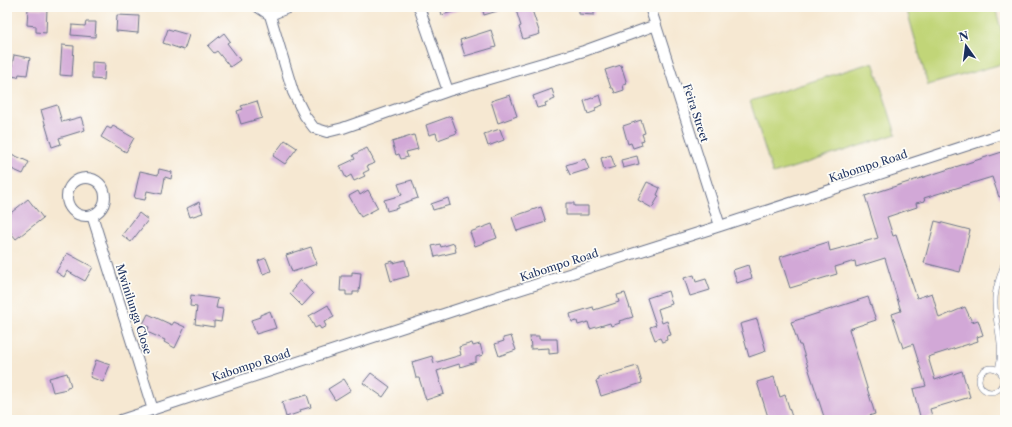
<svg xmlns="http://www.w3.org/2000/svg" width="1012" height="427" font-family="'Libre Caslon Text',serif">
	<rect width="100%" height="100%" fill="#fdfcf7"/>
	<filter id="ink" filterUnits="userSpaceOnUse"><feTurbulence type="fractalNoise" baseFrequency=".025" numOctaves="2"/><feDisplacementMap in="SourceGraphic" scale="8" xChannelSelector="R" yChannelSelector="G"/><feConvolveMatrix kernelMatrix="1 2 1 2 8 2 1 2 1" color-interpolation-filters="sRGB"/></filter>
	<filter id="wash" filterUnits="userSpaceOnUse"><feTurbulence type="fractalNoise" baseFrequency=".012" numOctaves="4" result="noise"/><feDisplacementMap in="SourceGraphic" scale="16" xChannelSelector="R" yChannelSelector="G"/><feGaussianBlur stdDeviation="0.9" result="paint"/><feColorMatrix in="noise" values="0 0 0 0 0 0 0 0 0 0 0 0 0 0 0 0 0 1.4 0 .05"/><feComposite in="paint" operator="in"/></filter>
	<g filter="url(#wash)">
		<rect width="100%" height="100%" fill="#f6e8d2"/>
		<!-- green -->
		<path fill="#c1d578" stroke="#6e826b" d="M906,7h89l10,37v19l-77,22z
			M873,62l23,72 -123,40 -23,-73z"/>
		<g id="blocks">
			<!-- building -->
			<path fill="#d2a8d7" d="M440,7h22v2l-20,6z
				M482,7h22v2l-20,6z
				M515,7h16l9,27 -17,5 -4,-12 2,-1z
				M579,7h15v8l-15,-1z
				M28,8l19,1 -1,24 -10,-1v-6l-9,-1z
				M117,15l22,1 -1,17 -22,-2z
				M86,22h10l-1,15 -24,-2 1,-10 13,1z
				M168,29l21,6 -5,15 -21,-7z
				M491,30l5,17 -31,9 -5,-16z
				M224,33l6,8 -3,2 13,17 -10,7 -13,-16 -3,2 -6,-7z
				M62,45l12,1 -2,30 -12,-1z
				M14,55l16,3 -3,17 -8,-1 -1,3 -8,-1z
				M92,62l13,1 -1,17 -12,-1z
				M621,65l6,19 -4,1 1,5 -9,3 -2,-5h-2l-6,-18z
				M552,89l3,10 -10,4 1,3 -9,2 -4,-12z
				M510,95l7,21 -19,7 -7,-22z
				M600,95l3,10 -8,3 1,3 -8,3 -4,-13z
				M257,101l5,17 -21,6 -4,-13 6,-2 -2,-3z
				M57,105l5,17 19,-5 4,13 -26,8 2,6 -9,3 -11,-37z
				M451,116l6,17 -19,7 -2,-7 -7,2 -3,-10z
				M641,120l4,13 -3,1 2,6 -3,1 1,4 -9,3 -2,-5 -3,1 -5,-18z
				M113,126l21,12 -8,14 -25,-15 6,-10 4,2z
				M500,129l4,11 -16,6 -4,-12z
				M414,135l4,14 -12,3 2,5 -7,2 -2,-5 -3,1 -4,-13z
				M285,140l12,8 -12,16 -12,-8z
				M367,148l8,15 -8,3 2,4 -6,3 2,3 -11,5 -3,-6 -5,3 -6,-12 15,-7 -2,-4z
				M7,152l22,10 -6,12 -16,-7z
				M1002,152l3,9v34l-6,2 -7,-20 -68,21 1,3 -9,2 1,4 -30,10 6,19 3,-1 21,63 15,-5 7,25 26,-11 7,15 6,-2 5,15 -6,2 1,4 -50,16 7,23 27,-9 8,26 -40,12 2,7 -11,4 -8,-31 13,-3 -13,-42 -10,4 -11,-34 9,-3 -16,-53 -29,9 -1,-6 -20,6 2,7 -47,14 -10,-31 48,-15 2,9 48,-13 -13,-42z
				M611,155l4,12 -11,3 -3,-12z
				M637,156l2,8 -16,4 -2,-8z
				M585,159l4,10 -19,6 -4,-10z
				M159,169l13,3 -1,7 -6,-2 -3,17 -15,-3 -2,9 -11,-2 6,-27 18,4z
				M412,180l6,18 -20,7v3l-11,3 -3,-11 18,-5 -4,-11z
				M647,182l13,6 -3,7 2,1 -7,12 -14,-8z
				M368,190l10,18 -17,9 -12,-21 9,-5 2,4z
				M448,198l2,7 -17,5 -2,-6z
				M28,199l15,19 -27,21 -9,-11v-12z
				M199,202l4,11 -13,4 -3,-9z
				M566,203h8v3h14v9h-22z
				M541,207l5,15 -29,9 -5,-14z
				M139,213l9,7 -17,22 -9,-7z
				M935,221l35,9 -10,42 -36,-9z
				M492,224l5,14 -22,8 -5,-14z
				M454,243l2,9 -21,5 -3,-11 8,-2 1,3z
				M311,247l6,17 -25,8 -6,-17z
				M67,253l26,14 -8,14 -18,-10 -3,6 -8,-5z
				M266,258l5,13 -8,3 -5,-13z
				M405,260l4,16 -18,5 -5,-18 7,-2v2z
				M748,265l4,13 -15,5 -4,-13z
				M352,272l9,1 -2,19h-6v3h-7v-4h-6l1,-15h11z
				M694,275l2,7 10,-3 4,11 -20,6 -6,-18z
				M300,280l13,14 -11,12 -12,-12 5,-6 -1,-1z
				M668,291l4,13 -14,5 4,14 5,-2 4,14 -5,1 1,4 -5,2 -2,-4 -5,2 -5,-13 6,-2 -9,-27z
				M625,293l8,24 -14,4 1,2 -9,3 -1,-3 -20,6 -2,-7 -10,3 -1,-4 -5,1 -2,-8 23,-7 1,3 25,-8 -2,-7z
				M191,295l27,4 -2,9 7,1 -2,13 -7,-1v6l-19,-3 2,-17 -7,-1z
				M868,297l8,23 -27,9 26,85 -18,6h-32l-24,-75h-2l-8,-23z
				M328,305l6,12 -10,5 2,4 -5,3 -2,-3 -4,2 -6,-12z
				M270,311l6,17 -20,6 -5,-14 9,-3v-2z
				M148,314l24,11 2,-3 11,5 -10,21 -11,-6 1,-2 -18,-8 2,-5 -6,-3z
				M757,319l9,32 -17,6 -9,-33z
				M511,336l5,14 -17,6 -4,-12 9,-3 -1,-3z
				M530,336h9v3h18l1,14 -9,1v-6l-18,1z
				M472,343l1,3 7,-2 3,11 -7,2v5l-16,5 -1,-3 -22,7 7,23 -18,6 -7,-22h-3l-4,-16 20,-6 2,7 27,-8 -2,-8z
				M96,360l14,5 -7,17 -13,-5z
				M637,366l5,17 -41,13 -5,-15 3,-1v-3z
				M67,373l4,13 -4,1v2l-14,3 -4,-14z
				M371,373l19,14 -7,10 -20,-14z
				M774,377l6,20 5,-2 8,25h-24l-12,-38z
				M344,379l7,11 -16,10 -7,-11z
				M307,395l4,12 -11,3 1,2 -15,5 -4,-15z"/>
		</g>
	</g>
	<g filter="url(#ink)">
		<use href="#blocks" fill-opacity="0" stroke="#687087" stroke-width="1"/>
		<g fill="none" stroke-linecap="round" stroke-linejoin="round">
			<!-- service casing -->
			<g stroke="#687087" stroke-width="6">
				<path id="service" d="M979 380a12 12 0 1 1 24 0a12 12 0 1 1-24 0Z
					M998,370c7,-25 -3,-43 -3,-67 -1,-14 6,-29 10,-42"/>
			</g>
			<!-- minor casing -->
			<g stroke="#687087" stroke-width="12">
				<path id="minor" d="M258,7l12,8 23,77 12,24 9,12 13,4 16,-4 105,-37 136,-40 72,-26
					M419,7l29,84
					M650,7l70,219
					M270,15l20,-8
					M67 197a19 19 0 1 1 38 0a19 19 0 1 1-38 0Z
					M92,215l61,195
					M121,420l344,-113 255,-81 285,-93"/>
			</g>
			<!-- service -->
			<use href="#service" stroke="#fff" stroke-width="5"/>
			<!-- minor -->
			<use href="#minor" stroke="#fff" stroke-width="10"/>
		</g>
	</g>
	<g text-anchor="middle" stroke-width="3.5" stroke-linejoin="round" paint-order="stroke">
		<!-- street labels -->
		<g font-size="11" fill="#1b2f5e" stroke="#fdfcf7">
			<text transform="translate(696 113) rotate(72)" y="4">Feira Street</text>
			<text transform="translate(868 166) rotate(-18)" y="4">Kabompo Road</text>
			<text transform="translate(559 265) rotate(-18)" y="4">Kabompo Road</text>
			<text transform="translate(134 309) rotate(72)" y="4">Mwinilunga Close</text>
			<text transform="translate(251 365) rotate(-18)" y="4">Kabompo Road</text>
		</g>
	</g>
	<!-- margin -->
	<rect width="1012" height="427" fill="none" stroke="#fdfcf7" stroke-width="24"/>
	<!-- north arrow -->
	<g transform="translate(966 46) rotate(346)" stroke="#fdfcf7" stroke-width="3" paint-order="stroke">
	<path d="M0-3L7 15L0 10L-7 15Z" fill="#1b2f5e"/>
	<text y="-6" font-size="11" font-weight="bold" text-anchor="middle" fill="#1b2f5e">N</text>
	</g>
</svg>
